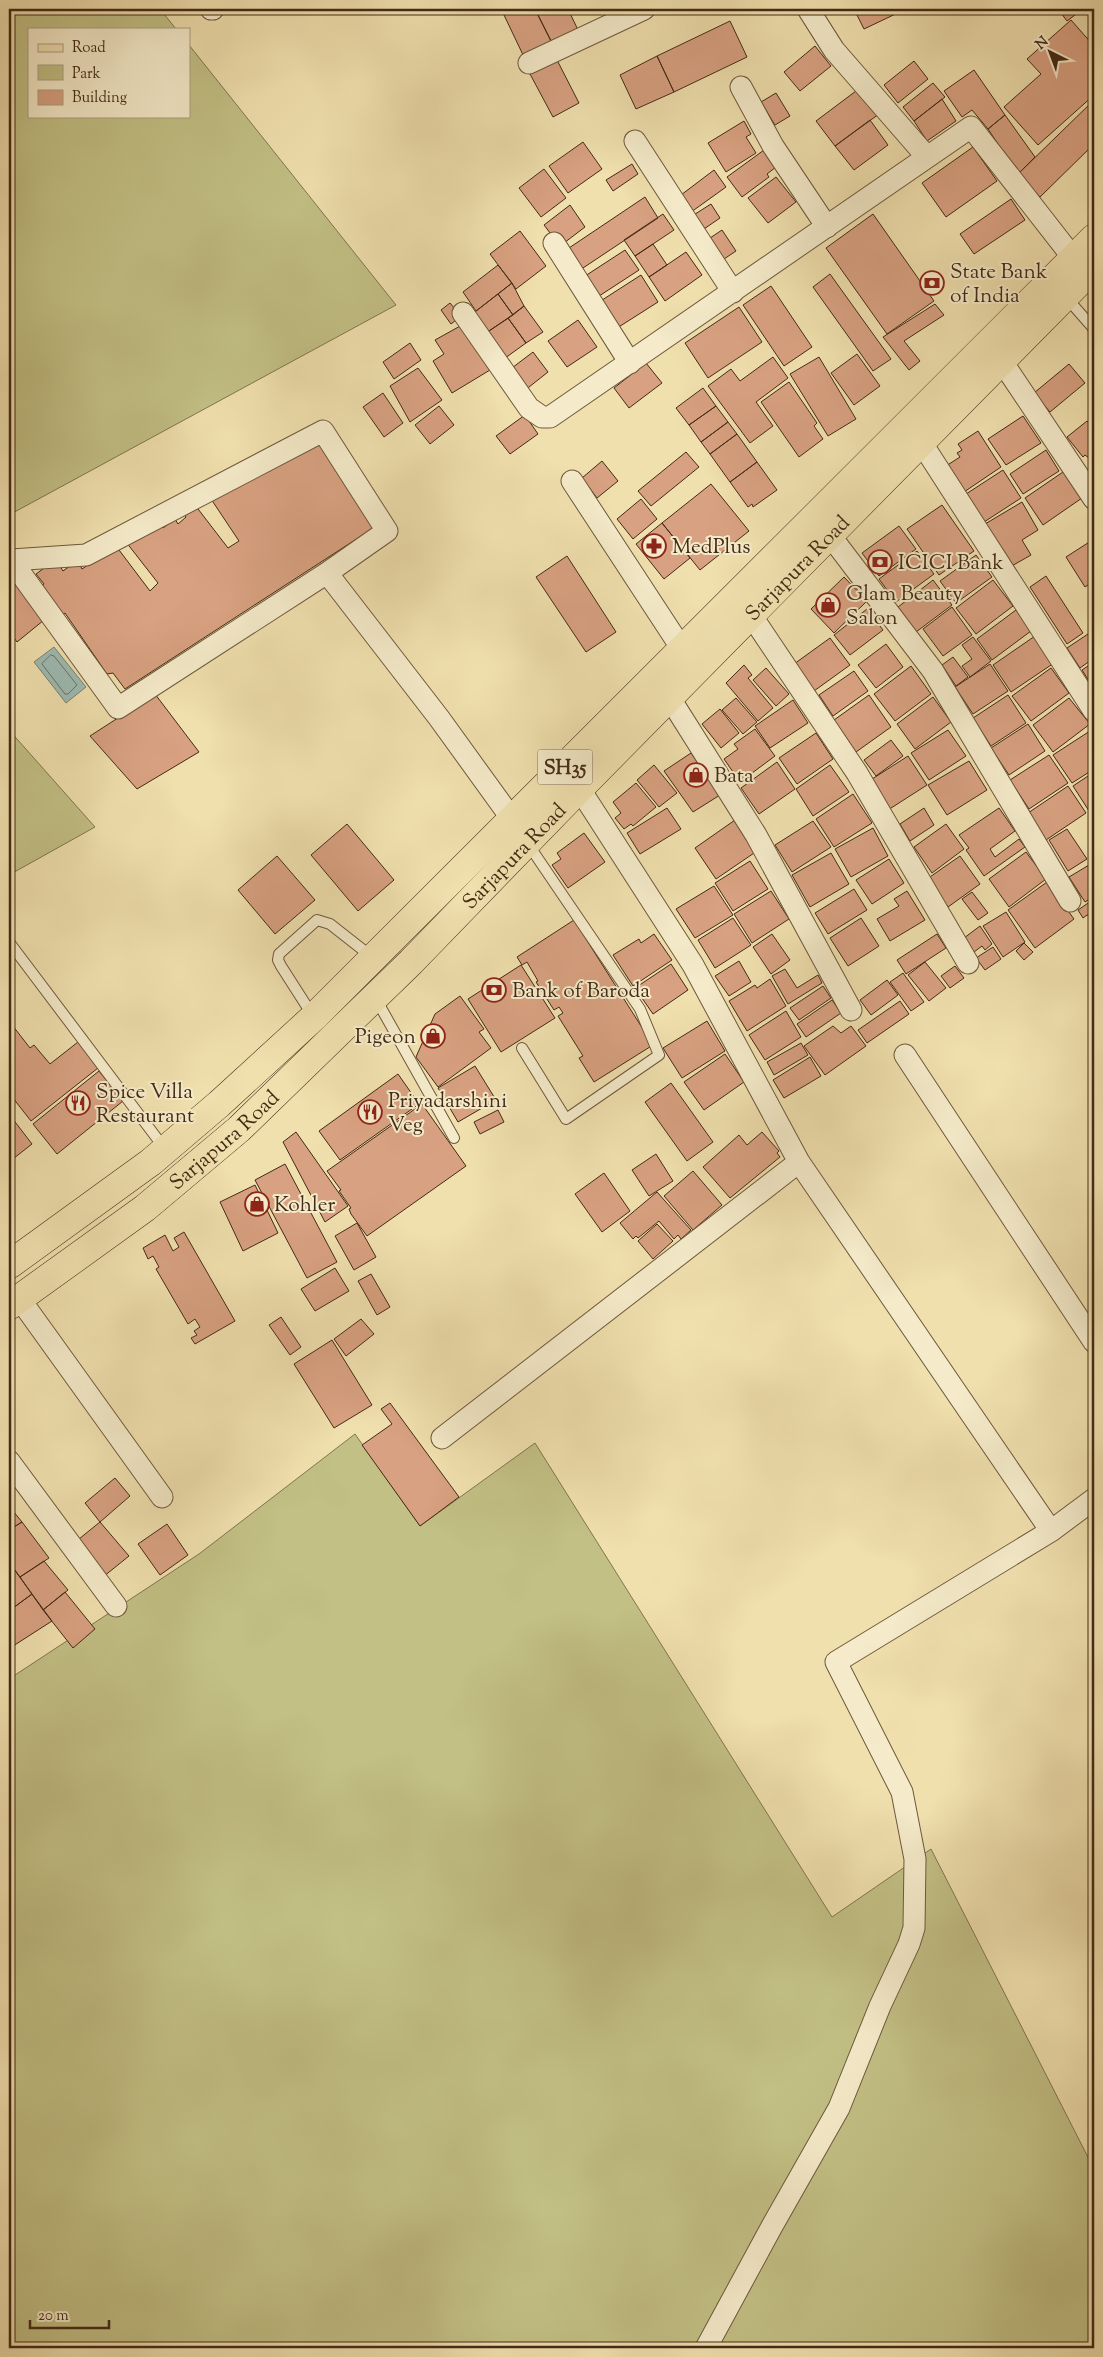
<svg xmlns="http://www.w3.org/2000/svg" width="1103" height="2357" font-family="'Sorts Mill Goudy',serif">
	<rect width="100%" height="100%" fill="#f0e0ae"/>
	<filter id="stains"><feTurbulence type="fractalNoise" baseFrequency=".004" numOctaves="4"/><feColorMatrix values="0 0 0 0 .2 0 0 0 0 .09 0 0 0 0 .02 0 0 0 .5 -.17"/></filter>
	<radialGradient id="worn" r=".72"><stop offset=".6" stop-color="#630" stop-opacity="0"/><stop offset="1" stop-color="#630" stop-opacity=".3"/></radialGradient>
	<!-- green -->
	<path fill="#c2c085" stroke="#82754e" d="M9,9h151l16,20h-147v87h160v-71l207,260 -387,210z
		M9,730l86,97 -86,48z
		M355,1434l65,92 115,-83 297,474 99,-68 163,320v179h-1085v-669l190,-125z"/>
	<!-- water -->
	<path fill="#9dbbb3" stroke="#798174" d="M54,647l32,40 -20,16 -32,-41z"/>
	<g fill="none" stroke-linecap="round" stroke-linejoin="round">
		<!-- shore -->
		<path stroke="#707264" stroke-width="1" d="M51,655l3,1 23,29 -9,9h-3l-23,-30z"/>
	</g>
	<!-- building -->
	<path fill="#d8a181" stroke="#432a16" d="M516,9h19l17,34 -28,14 -20,-42z
		M535,9h33l10,21 -26,13z
		M854,9h52l-42,20z
		M1058,9h25l-16,12z
		M1071,20l23,26v49l-56,50 -34,-38 37,-33 -14,-15z
		M730,21l17,36 -73,35 -17,-36z
		M815,46l16,20 -31,25 -16,-19z
		M657,56l17,36 -38,17 -16,-34z
		M557,60l22,43 -26,14 -23,-43z
		M914,61l14,18 -30,24 -14,-18z
		M974,70l31,45 -17,14 -16,-19 -10,7 -18,-26z
		M933,83l12,14 -31,24 -11,-14z
		M860,88l19,26 -44,32 -19,-25z
		M776,93l14,23 -15,9 -14,-23z
		M942,99l14,22 -29,20 -13,-20z
		M1094,100v44l-54,53 -22,-23z
		M1005,115l30,42 -17,17 -30,-45z
		M870,120l18,25 -34,25 -19,-24z
		M744,121l7,13 -5,3 10,16 -30,19 -18,-29z
		M583,142l19,27 -34,24 -19,-27z
		M973,147l24,34 -51,36 -24,-34z
		M764,150l12,17 -9,7 2,3 -27,20 -15,-20z
		M632,164l6,10 -25,17 -7,-11z
		M544,169l22,29 -25,19 -22,-29z
		M714,170l12,17 -39,28 -10,-17z
		M776,177l20,25 -28,21 -20,-25z
		M645,197l13,21 -81,54 -14,-20z
		M1011,199l14,21 -51,34 -14,-20z
		M711,204l9,14 -19,13 -9,-15z
		M570,205l15,22 -25,19 -16,-21z
		M663,214l11,16 -39,26 -11,-16z
		M873,214l61,87 -47,33 -61,-86z
		M722,230l14,21 -18,12 -14,-21z
		M520,231l26,35 -30,23 -26,-35z
		M653,244l14,21 -18,12 -14,-21z
		M625,250l14,20 -46,30 -14,-20z
		M686,252l16,23 -37,26 -16,-24z
		M498,265l14,18 -36,28 -13,-19z
		M830,274l61,85 -18,12 -60,-84z
		M641,275l17,27 -44,28 -18,-26z
		M512,283l12,23 -11,9 -15,-21z
		M771,286l41,61 -28,19 -41,-61z
		M498,294l15,21 -30,20 -12,-20z
		M450,303l11,13 -10,8 -10,-14z
		M935,304l9,11 -40,26 16,20 -11,9 -26,-33z
		M524,306l19,26 -17,11 -18,-25z
		M739,307l23,35 -54,36 -23,-35z
		M508,318l18,25 -25,18 -18,-26z
		M578,320l19,27 -30,20 -19,-26z
		M462,325l28,45 -38,23 -19,-32 11,-7 -9,-14z
		M410,343l11,17 -27,19 -11,-17z
		M533,352l15,20 -24,19 -16,-20z
		M857,354l23,32 -26,19 -23,-32z
		M773,357l15,21 -32,24 17,24 -23,17 -42,-57 23,-17 9,12z
		M819,357l37,62 -28,17 -38,-62z
		M646,363l16,20 -33,25 -15,-20z
		M1069,364l16,19 -35,29 -16,-19z
		M418,368l24,32 -32,22 -20,-36z
		M789,382l28,41 -3,3 9,13 -24,18 -38,-55z
		M703,388l13,18 -27,19 -13,-17z
		M383,393l20,30 -19,14 -21,-30z
		M439,406l15,19 -24,19 -15,-19z
		M716,406l12,16 -27,20 -12,-17z
		M525,415l13,19 -28,20 -14,-18z
		M1023,416l18,27 -35,22 -18,-26z
		M1087,421l7,8v25l-5,4 -4,-3 -2,2 -16,-20z
		M728,422l9,12 -27,20 -9,-12z
		M978,431l23,36 -37,25 -18,-26 14,-9 -3,-4 5,-3 -4,-6z
		M737,434l20,28 -27,20 -20,-28z
		M321,443l54,84 -250,162 -12,-16 -6,1 -42,-61 -5,3 -22,-28 6,-4 -8,-10 15,-11h7l5,8 15,-11 4,9 34,-23 34,45 8,-8 -32,-41 33,-20 4,6 12,-9 3,5 8,-7 -2,-3 11,-9 33,43 11,-7 -28,-42z
		M1046,450l13,21 -36,23 -13,-20z
		M686,452l13,15 -48,39 -13,-15z
		M602,461l16,20 -21,17 -15,-20z
		M757,462l20,28 -24,17 -1,-3 -4,3 -18,-25z
		M1003,470l18,28 -40,26 -18,-28z
		M1063,472l19,26 -39,27 -18,-27z
		M711,484l38,47 -49,39 -38,-47z
		M641,499l16,20 -24,20 -16,-20z
		M1022,502l16,28 -16,10 9,15 -21,12 -25,-43z
		M942,505l32,46 -35,24 -32,-46z
		M662,523l28,35 -26,21 -28,-35z
		M899,526l17,23 -37,27 -17,-23z
		M1094,539v42l-9,6 -19,-30z
		M917,551l17,23 -38,28 -17,-23z
		M976,555l16,22 -36,26 -16,-22z
		M567,556l49,76 -30,20 -50,-75z
		M1046,576l37,57 -16,11 -37,-57z
		M9,577l35,43 -27,22 -8,-11z
		M844,577l23,24 -33,32 -23,-24z
		M933,580l19,25 -36,27 -18,-25z
		M993,580l20,26 -37,28 -20,-26z
		M952,607l20,28 -29,21 -20,-27z
		M867,609l16,21 -33,25 -16,-20z
		M1016,610l15,21 -39,29 -15,-21z
		M1094,630v28l-14,10 -13,-20z
		M1035,636l19,27 -43,29 -18,-27z
		M973,637l18,24 -21,16 -8,-11 10,-7 -10,-14z
		M830,638l20,27 -36,26 -20,-27z
		M886,644l17,23 -27,21 -18,-23z
		M953,657l15,20 -12,9 -14,-21z
		M1094,662v27l-12,-19z
		M990,664l18,27 -35,23 -18,-27z
		M744,665l8,10 -4,3 25,30 -15,13 -32,-38z
		M911,666l20,28 -36,27 -21,-27z
		M766,668l23,26 -13,12 -23,-26z
		M1051,668l18,25 -38,28 -19,-25z
		M854,671l14,20 -35,25 -14,-21z
		M155,694l44,58 -62,37 -47,-53z
		M869,695l22,32 -35,25 -22,-32z
		M1008,695l18,28 -35,23 -18,-28z
		M933,697l18,25 -36,27 -18,-25z
		M736,698l21,24 -14,12 -21,-24z
		M1069,698l21,26 -37,28 -20,-27z
		M793,700l15,23 -38,25 -15,-22z
		M720,709l19,24 -18,15 -19,-24z
		M1028,724l17,27 -36,24 -18,-27z
		M755,729l20,27 -35,26 -16,-23 14,-10 -4,-5z
		M1093,729l1,40 -22,14 -19,-28z
		M948,730l18,26 -37,24 -18,-27z
		M816,733l17,26 -36,25 -18,-26z
		M891,740l12,16 -27,20 -12,-16z
		M691,753l29,42 -27,17 -29,-41z
		M1049,755l19,28 -39,26 -19,-29z
		M908,756l19,29 -39,25 -19,-29z
		M969,761l18,29 -40,25 -19,-30z
		M777,762l18,27 -36,25 -18,-26z
		M654,765l23,28 -18,14 -22,-27z
		M830,765l19,27 -36,24 -17,-27z
		M1094,772v39l-3,3 -18,-28z
		M636,783l20,24 -23,19 -2,-2 -7,5 -9,-11 6,-5 -8,-11z
		M1068,786l18,27 -40,27 -18,-27z
		M853,794l19,29 -38,24 -18,-28z
		M667,808l14,21 -41,25 -13,-21z
		M924,808l10,17 -24,16 -10,-17z
		M999,808l16,23 -25,18 5,8 24,-18 6,8 -41,29 -18,-26 3,-2 -10,-13z
		M735,820l22,31 -41,28 -21,-31z
		M813,821l18,26 -39,25 -17,-27z
		M347,824l47,56 -36,31 -47,-56z
		M946,824l18,25 -32,24 -18,-26z
		M873,828l15,28 -37,21 -16,-28z
		M1067,829l20,30 -19,12 -19,-31z
		M584,833l21,29 -37,26 -16,-23 9,-6 -4,-6z
		M1026,852l20,27 -37,28 -20,-28z
		M831,853l18,31 -39,23 -18,-32z
		M277,856l38,44 -40,34 -37,-44z
		M960,856l20,28 -32,23 -21,-28z
		M889,859l15,24 -32,21 -16,-24z
		M750,861l18,28 -35,22 -18,-28z
		M1094,862v34l-9,6 -16,-25z
		M1047,882l27,37 -39,29 -27,-38z
		M714,886l19,29 -38,23 -19,-29z
		M854,889l13,21 -39,24 -13,-21z
		M771,891l18,28 -37,24 -18,-29z
		M907,891l18,29 -35,21 -13,-22 22,-13 -5,-7z
		M972,892l16,21 -10,7 -16,-21z
		M1094,899v18l-7,-2 -4,3 -5,-8z
		M1006,912l19,30 -22,15 -20,-31z
		M733,918l18,27 -36,23 -17,-28z
		M861,918l18,28 -31,20 -18,-28z
		M574,920l79,125 -59,37 -15,-24 4,-2 -25,-40 5,-3 -4,-6 -5,3 -18,-28 2,-1 -11,-19 -5,3 -5,-8z
		M980,926l12,18 -7,6 -3,-4 -8,6 -10,-14z
		M654,934l18,26 -39,26 -20,-31 26,-16 2,4z
		M772,934l18,26 -19,14 -18,-27z
		M937,934l9,14 -40,26 -9,-14z
		M1024,943l9,9 -9,8 -8,-9z
		M993,947l8,12 -16,11 -9,-12z
		M739,961l12,21 -22,14 -14,-20z
		M925,962l21,26 -17,13 -21,-26z
		M671,964l17,26 -35,24 -18,-26z
		M521,965l34,53 -54,34 -33,-53z
		M955,966l9,12 -14,10 -9,-12z
		M785,969l12,19 21,-13 4,8 -34,21 -16,-28z
		M903,973l21,29 -13,9 -21,-29z
		M770,979l16,27 -39,25 -18,-30 26,-16 2,3z
		M887,980l11,15 -27,20 -11,-15z
		M823,986l8,12 -32,22 -9,-12z
		M460,996l24,33 -5,3 12,16 -53,39 -22,-30 19,-43z
		M832,1000l9,13 -35,24 -9,-13z
		M900,1001l9,13 -42,29 -9,-13z
		M786,1011l15,26 -36,23 -16,-25z
		M9,1021l21,27 4,-3 16,19 28,-22 20,26 -67,53 -22,-28z
		M707,1021l18,30 -43,27 -19,-30z
		M833,1026l8,7 10,-7 15,20 -41,29 -21,-29z
		M801,1043l7,12 -34,20 -7,-13z
		M725,1054l19,28 -40,28 -20,-28z
		M810,1057l11,19 -37,22 -11,-18z
		M475,1066l21,34 -38,22 -20,-34z
		M99,1071l24,30 -66,53 -24,-30z
		M398,1074l21,30 -79,56 -21,-29z
		M671,1083l42,59 -26,19 -42,-59z
		M422,1104l44,62 -99,70 -16,-22 -2,-5 2,-1 -12,-17 2,-1 -14,-19z
		M498,1110l6,12 -24,12 -6,-12z
		M9,1114l23,30 -23,18z
		M296,1132l52,74 -23,16 -42,-80z
		M762,1132l17,19 -2,2 3,4 -50,41 -27,-31 36,-32 8,10z
		M656,1154l17,27 -24,15 -17,-26z
		M285,1164l52,98 -30,16 -52,-98z
		M693,1171l29,34 -29,25 -29,-34z
		M604,1173l26,38 -28,21 -27,-38z
		M255,1185l23,48 -35,18 -23,-49z
		M657,1192l34,38 -10,9 -3,-4 -4,4 -15,-18 -21,17 -2,-2 -3,3 -13,-16z
		M357,1223l19,34 -22,13 -19,-34z
		M657,1224l16,17 -20,18 -15,-18z
		M184,1232l51,89 -40,23 -4,-6 6,-3 -3,-4 6,-4 -5,-8 -7,5 -32,-55 3,-2 -6,-11 -5,3 -5,-11 22,-13 8,16 6,-4 -5,-9z
		M335,1268l14,23 -34,20 -14,-22z
		M371,1274l19,33 -13,8 -19,-34z
		M281,1317l20,30 -11,8 -21,-30z
		M361,1319l13,15 -28,22 -12,-17z
		M332,1340l40,65 -38,23 -40,-64z
		M390,1403l69,94 -39,29 -58,-81 30,-21 -11,-15z
		M115,1478l15,18 -30,26 -15,-19z
		M9,1506l13,16 -13,8z
		M22,1522l27,36 -29,19 -11,-15v-32z
		M100,1522l29,34 -26,21 -29,-34z
		M167,1524l21,31 -28,20 -22,-31z
		M44,1561l24,29 -25,20 -23,-33z
		M11,1565l21,29 -23,17v-45z
		M65,1592l30,37 -22,19 -30,-38z
		M32,1594l20,27 -42,27 -1,-37z"/>
	<g fill="none" stroke-linecap="round" stroke-linejoin="round">
		<!-- lane casing -->
		<g stroke="#6e583c" stroke-width="12">
			<path id="lane" d="M1065,296l29,33
				M9,942l156,207
				M376,999l78,139
				M313,1016l-32,-50 -3,-6 1,-6 38,-34 13,4 42,33
				M522,1048l44,71 93,-64 -19,-46 -112,-165"/>
		</g>
		<!-- street casing -->
		<g stroke="#6e583c" stroke-width="23">
			<path id="street" d="M211,9h2
				M808,9l26,41 93,107
				M529,63l115,-54
				M741,87l32,59 54,81
				M635,141l98,151
				M554,243l76,120
				M463,313l66,95 13,9h8l421,-290 103,132
				M1001,360l93,139
				M323,431l64,100 -60,42 -209,135 -107,-148 75,-5z
				M921,442l173,269
				M572,481l110,168
				M829,534l104,137 137,230
				M327,573l112,145 73,101
				M751,615l106,158 111,190
				M669,697l87,138 95,175
				M579,788l114,177 106,197 252,369
				M905,1055l189,287
				M19,1298l143,199
				M442,1438l357,-276
				M9,1461l107,145
				M706,2348l65,-120 68,-120 41,-102 29,-62 5,-16 1,-69 -13,-67 -66,-130 215,-131 43,-32"/>
		</g>
		<!-- primary casing -->
		<g stroke="#432a16" stroke-width="29">
			<g id="primary">
				<path d="M9,1265l142,-103 68,-58 95,-87 780,-779"/>
				<path id="s1" d="M9,1306l136,-98 94,-79 172,-167 162,-167 521,-528"/>
			</g>
		</g>
		<!-- lane -->
		<use href="#lane" stroke="#f5ebca" stroke-width="10"/>
		<!-- street -->
		<use href="#street" stroke="#f5ebca" stroke-width="21"/>
		<!-- primary -->
		<use href="#primary" stroke="#f0e0ae" stroke-width="28"/>
	</g>
	<!-- icons -->
	<defs>
		<g id="bank-ring" transform="scale(1.25)"><circle r="9.5" fill="#f5ebca" stroke="#8f2418" stroke-width="1.5"/><path d="M-6-4H6V4H-6ZM0-2.3a2.3 2.3 0 1 0 0 4.6a2.3 2.3 0 1 0 0-4.6Z" fill="#8f2418"/></g>
		<g id="pharmacy-ring" transform="scale(1.25)"><circle r="9.5" fill="#f5ebca" stroke="#8f2418" stroke-width="1.5"/><path d="M-2-6h4v4h4v4h-4v4h-4v-4h-4v-4h4Z" fill="#8f2418"/></g>
		<g id="shop-ring" transform="scale(1.25)"><circle r="9.5" fill="#f5ebca" stroke="#8f2418" stroke-width="1.5"/><path d="M-5-2.5h2.3a2.7 3.5 0 0 1 5.4 0H5L5.5 6h-11ZM-1.5-2.5h3a1.5 2.3 0 0 0-3 0Z" fill="#8f2418"/></g>
		<g id="restaurant-ring" transform="scale(1.25)"><circle r="9.5" fill="#f5ebca" stroke="#8f2418" stroke-width="1.5"/><path d="M-5-6h1v4h1v-4h1v4h1v-4h1v5L-1.5 .5V6h-2V.5L-5-1ZM5-6V6H3V1.5H1.5Q1.5-4 5-6Z" fill="#8f2418"/></g>
	</defs>
	<g fill-rule="evenodd">
		<use href="#bank-ring" x="932" y="283"/>
		<use href="#pharmacy-ring" x="654" y="546"/>
		<use href="#bank-ring" x="880" y="562"/>
		<use href="#shop-ring" x="828" y="605"/>
		<use href="#shop-ring" x="696" y="775"/>
		<use href="#bank-ring" x="494" y="990"/>
		<use href="#shop-ring" x="433" y="1036"/>
		<use href="#restaurant-ring" x="78" y="1103"/>
		<use href="#restaurant-ring" x="370" y="1112"/>
		<use href="#shop-ring" x="257" y="1204"/>
	</g>
	<g text-anchor="middle" stroke-width="4" stroke-linejoin="round" paint-order="stroke">
		<!-- shield labels -->
		<rect fill="#f5ebca" stroke="#78644c" stroke-width="1" x="537.5" y="749.5" width="55" height="35" rx="4"/>
		<g font-size="20" font-weight="bold" fill="#432a16">
			<text x="565" y="774">SH35</text>
		</g>
		<!-- poi labels -->
		<g font-size="21" fill="#432a16" stroke="#f5ebca" text-anchor="start">
			<text x="950" y="278">State Bank<tspan x="950" dy="24">of India</tspan></text>
			<text x="672" y="553">MedPlus</text>
			<text x="898" y="569">ICICI Bank</text>
			<text x="846" y="600">Glam Beauty<tspan x="846" dy="24">Salon</tspan></text>
			<text x="714" y="782">Bata</text>
			<text x="512" y="997">Bank of Baroda</text>
			<text x="416" y="1043" text-anchor="end">Pigeon</text>
			<text x="96" y="1098">Spice Villa<tspan x="96" dy="24">Restaurant</tspan></text>
			<text x="388" y="1107">Priyadarshini<tspan x="388" dy="24">Veg</tspan></text>
			<text x="274" y="1211">Kohler</text>
		</g>
		<!-- street labels -->
		<g font-size="21" fill="#432a16" stroke="#f5ebca">
			<text dy="7" stroke="none"><textPath href="#s1" startOffset="1082">Sarjapura Road</textPath></text>
			<text dy="7" stroke="none"><textPath href="#s1" startOffset="678">Sarjapura Road</textPath></text>
			<text dy="7" stroke="none"><textPath href="#s1" startOffset="272">Sarjapura Road</textPath></text>
		</g>
	</g>
	<!-- margin -->
	<rect width="1103" height="2357" fill="none" stroke="#f0e0ae" stroke-width="30"/>
	<rect x="10" y="10" width="1083" height="2337" fill="none" stroke="#432a16" stroke-width="2.5"/>
	<rect x="15" y="15" width="1073" height="2327" fill="none" stroke="#432a16"/>
	<!-- legend -->
	<rect x="28" y="28" width="162" height="90" fill="#f5ebca" stroke="#ae9e82"/>
	<rect x="38" y="44" width="25" height="8" fill="#f0e0ae" stroke="#ae9e82"/>
	<text x="72" y="52" font-size="15" fill="#432a16">Road</text>
	<rect x="38" y="65" width="25" height="15" fill="#c2c085" stroke="#ae9e82"/>
	<text x="72" y="78" font-size="15" fill="#432a16">Park</text>
	<rect x="38" y="90" width="25" height="15" fill="#d8a181" stroke="#ae9e82"/>
	<text x="72" y="102" font-size="15" fill="#432a16">Building</text>
	<!-- north arrow -->
	<g transform="translate(1050 52) rotate(318)" stroke="#f5ebca" stroke-width="4" paint-order="stroke">
	<path d="M0-4L9 19L0 12L-9 19Z" fill="#432a16"/>
	<text y="-8" font-size="14" font-weight="bold" text-anchor="middle" fill="#432a16">N</text>
	</g>
	<!-- scale -->
	<path d="M30 2320v8h79v-8" fill="none" stroke="#432a16" stroke-width="2.5"/>
	<text x="38" y="2320" font-size="15" fill="#432a16" stroke="#f5ebca" stroke-width="4" paint-order="stroke">20 m</text>
	<rect width="100%" height="100%" filter="url(#stains)"/>
	<rect width="100%" height="100%" fill="url(#worn)"/>
</svg>
